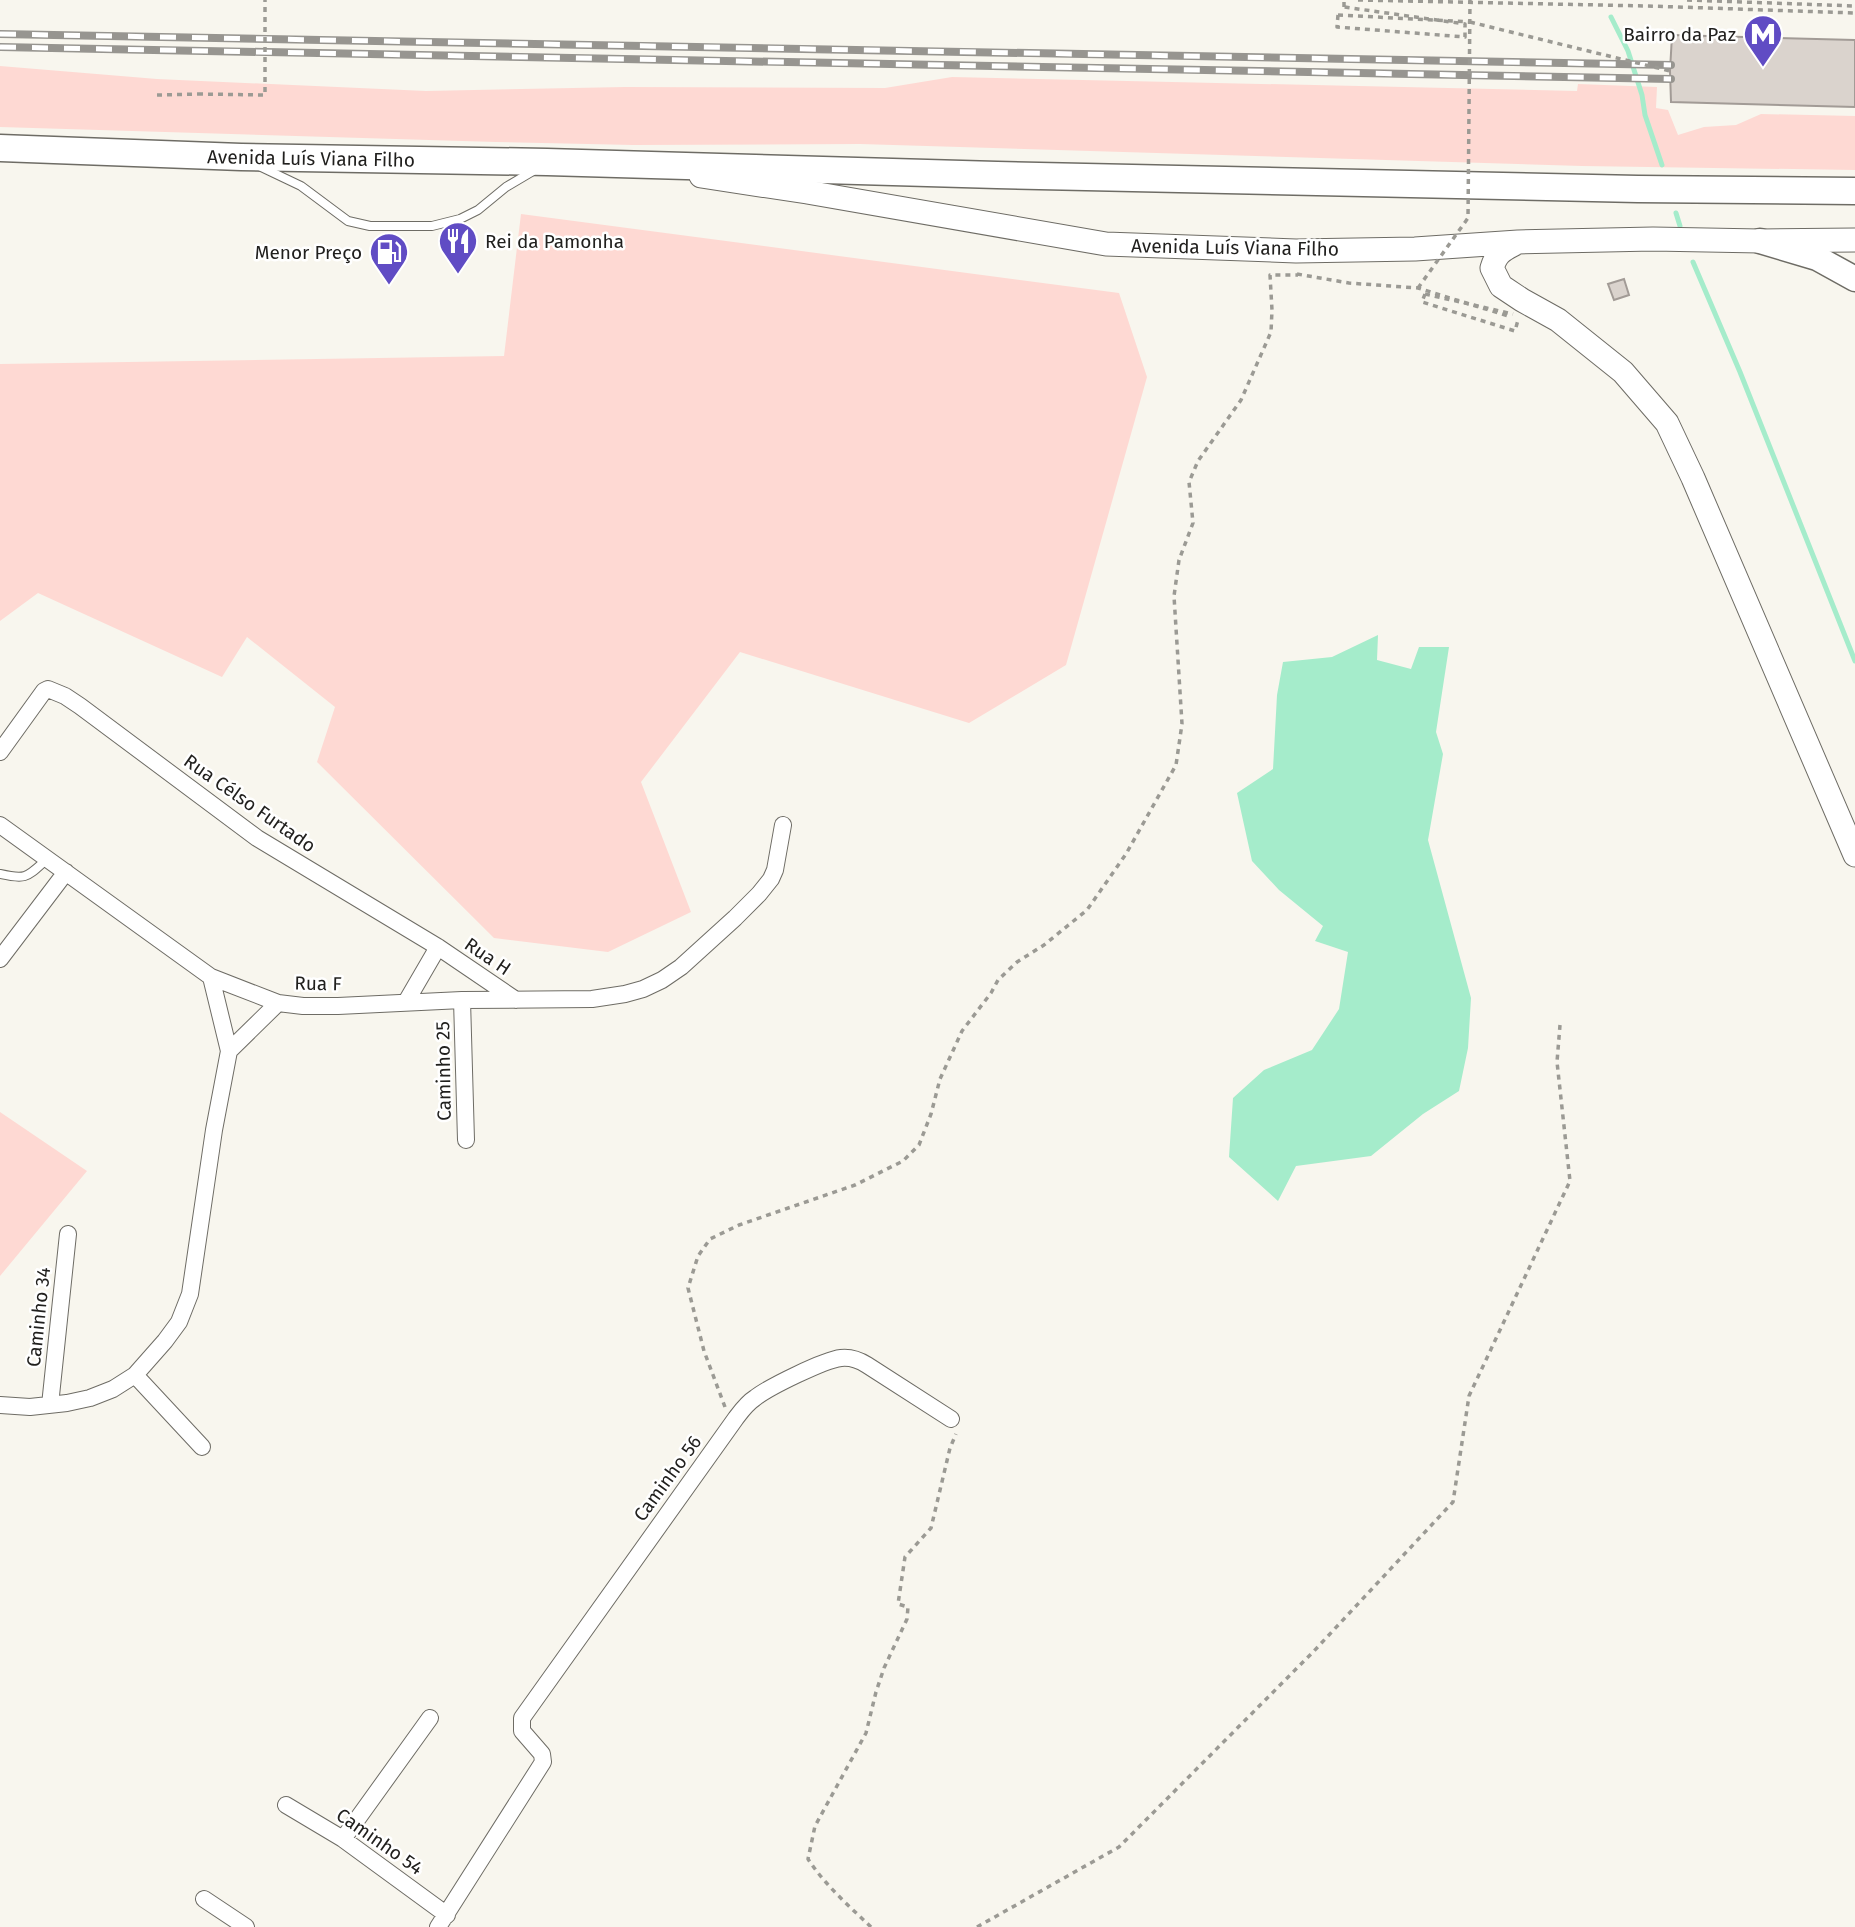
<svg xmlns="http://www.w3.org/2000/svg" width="1855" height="1927" font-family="'Fira Sans',sans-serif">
	<rect width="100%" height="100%" fill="#f8f6ee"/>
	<!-- green -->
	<path fill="#fed9d3" d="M0,66l157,13 269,12 199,-4 260,1 67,-11 625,14 1,-7 79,3 -1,21 12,2 10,25 26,-8 32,-2 25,-11 94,2v54l-273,-4 -722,-22 -227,1 -137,-3 -496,-15z
		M521,214l598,79 28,84 -81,288 -97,58 -229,-71 -99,130 50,130 -83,40 -114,-14 -177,-176 18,-55 -88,-70 -25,40 -184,-84 -38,28v-257l504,-8z
		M0,1112l87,59 -87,105z"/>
	<!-- water -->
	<path fill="#a5eccb" d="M1378,635l-1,25 34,9 8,-22h30l-13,85 7,22 -15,86 43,158 -3,50 -9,43 -36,23 -52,42 -75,10 -18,35 -49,-44 4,-59 31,-28 48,-20 27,-41 9,-57 -33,-11 8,-15 -44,-36 -27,-29 -15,-68 36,-24 4,-74 6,-33 49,-5z"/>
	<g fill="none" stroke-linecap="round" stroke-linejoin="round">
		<!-- stream -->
		<path stroke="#a5eccb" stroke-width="5" d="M1611,17l17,34 14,44 3,20 17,50
			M1676,213l4,13
			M1693,262l47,110 115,289"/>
	</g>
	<!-- building -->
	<path fill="#dad3cd" stroke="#a29b96" stroke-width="2" d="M1672,35l183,5v67l-184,-5 -1,-31z
		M1624,279l5,16 -15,5 -6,-16z"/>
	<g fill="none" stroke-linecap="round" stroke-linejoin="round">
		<!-- service casing -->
		<g stroke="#6e6c65" stroke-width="10">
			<path id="service" d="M259,166l42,20 47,35 22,5h62l28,-7 18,-9 28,-23 27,-16
				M0,874c27,6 27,3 47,-15"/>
		</g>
		<!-- minor casing -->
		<g stroke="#6e6c65" stroke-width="18">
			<path id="minor" d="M0,752l44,-61 4,-2 17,7 15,10 177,132 181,109 78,53
				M0,825l211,152 67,26 25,3h35l124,-6 130,-1 33,-5 18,-5 19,-9 19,-13 54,-49 24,-24 12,-15 4,-9 8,-45
				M0,959l66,-87
				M211,977l18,74
				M462,1000l4,140
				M406,1002l32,-55
				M135,1375l67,72
				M0,1405l30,2 37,-4 23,-5 23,-9 22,-14 30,-34 14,-19 11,-28 24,-164 15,-79 49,-48
				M50,1405l18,-171
				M286,1805l57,34 104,76
				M343,1839l87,-121
				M204,1899l42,28
				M438,1927l105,-165 -1,-8 -20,-23v-13l214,-300c6,-8 11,-15 19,-20 14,-11 69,-38 86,-40 9,-1 18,2 26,7l84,54"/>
		</g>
		<!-- secondary casing -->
		<g stroke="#6e6c65" stroke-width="25">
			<path id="secondary" d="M701,176l106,16 299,52 190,7 119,-2 103,-7 135,-3 107,2 95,-1
				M1518,242c-14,8 -21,9 -26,26l9,18 21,14 36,20 65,52 44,51 26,55 162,377"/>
		</g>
		<!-- primary casing -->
		<g stroke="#6e6c65" stroke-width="27">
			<path id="primary" d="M1760,241l57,17 38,21"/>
		</g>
		<!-- trunk casing -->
		<g stroke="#6e6c65" stroke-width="29">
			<path id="trunk" d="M0,148l241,9 306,5 450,13 641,14 217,2"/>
		</g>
		<!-- path -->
		<path stroke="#9b9a94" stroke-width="3.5" stroke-dasharray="5 5" stroke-linecap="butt" d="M1358,0l290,6 207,7
			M1687,0l168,6
			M1344,7v-7
			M1338,15l132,7
			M157,95l41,-1
			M1297,274l52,9 69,5 90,28
			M1425,294l-3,8 93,29 3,-11
			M725,1407l-21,-56 -16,-63 10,-32 12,-17 29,-14 116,-40 48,-24 16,-16 12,-31 9,-35 22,-48 29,-38 7,-13 19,-18 27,-17 43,-35 39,-56 50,-89 6,-41 -8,-128 5,-36 14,-37 -4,-41 9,-21 43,-61 30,-68 1,-22 -2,-35h28
			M871,1927c-22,-21 -46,-42 -63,-68l7,-33 51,-93 10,-41 8,-24 23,-49 1,-12 -10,-3 7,-47 26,-29 19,-80 6,-14
			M977,1927l142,-80 195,-196 139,-149 16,-106 101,-215 -13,-119 3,-37"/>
		<!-- service -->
		<use href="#service" stroke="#fff" stroke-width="8"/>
		<!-- minor -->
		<use href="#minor" stroke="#fff" stroke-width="16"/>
		<!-- secondary -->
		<use href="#secondary" stroke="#fff" stroke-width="23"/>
		<!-- primary -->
		<use href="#primary" stroke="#fff" stroke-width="24"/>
		<!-- trunk -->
		<use href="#trunk" stroke="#fff" stroke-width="26"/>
		<!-- rail casing -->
		<g stroke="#979590" stroke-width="8">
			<path id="rail" d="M0,34l1671,31
				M0,47l1671,32"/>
		</g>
		<!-- rail -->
		<use href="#rail" stroke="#fff" stroke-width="5" stroke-dasharray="16" stroke-linecap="butt"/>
		<!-- path-bridge -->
		<path stroke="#9b9a94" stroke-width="3.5" stroke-dasharray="5 5" stroke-linecap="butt" d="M1338,15l-1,12 128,10v-13l-121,-17
			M1470,22l200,49
			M198,94l67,1v-95
			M1418,288l50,-70 2,-218
			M1425,294l88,20"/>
	</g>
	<!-- icons -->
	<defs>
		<g id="metro-pin" transform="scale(2.0125)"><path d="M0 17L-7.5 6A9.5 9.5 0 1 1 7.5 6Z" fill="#604cc4" stroke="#fff"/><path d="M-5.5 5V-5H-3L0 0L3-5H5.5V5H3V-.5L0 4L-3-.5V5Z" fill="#fff"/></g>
		<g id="restaurant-pin" transform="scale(2.0125)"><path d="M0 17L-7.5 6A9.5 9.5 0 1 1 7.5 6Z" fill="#604cc4" stroke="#fff"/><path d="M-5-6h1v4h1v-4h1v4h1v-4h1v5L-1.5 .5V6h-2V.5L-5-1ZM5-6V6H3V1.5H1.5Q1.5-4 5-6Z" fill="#fff"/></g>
		<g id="fuel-pin" transform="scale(2.0125)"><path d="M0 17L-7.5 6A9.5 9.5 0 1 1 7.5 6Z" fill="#604cc4" stroke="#fff"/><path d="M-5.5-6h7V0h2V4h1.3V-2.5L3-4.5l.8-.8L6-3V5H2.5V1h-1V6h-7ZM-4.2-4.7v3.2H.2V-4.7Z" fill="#fff"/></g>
	</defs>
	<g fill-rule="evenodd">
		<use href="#metro-pin" x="1763" y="34"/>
		<use href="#restaurant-pin" x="458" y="241"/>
		<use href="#fuel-pin" x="389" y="252"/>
	</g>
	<g text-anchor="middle" stroke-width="5" stroke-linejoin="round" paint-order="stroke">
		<!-- poi labels -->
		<g font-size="19" fill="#21201e" stroke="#fff" text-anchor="end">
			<text x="1736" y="41">Bairro da Paz</text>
			<text x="485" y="248" text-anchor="start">Rei da Pamonha</text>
			<text x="362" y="259">Menor Preço</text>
		</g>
		<!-- street labels -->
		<g font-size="19" fill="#21201e" stroke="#fff">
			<text transform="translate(311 158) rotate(1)" y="7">Avenida Luís Viana Filho</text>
			<text transform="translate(1235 247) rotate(1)" y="7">Avenida Luís Viana Filho</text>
			<text transform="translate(250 803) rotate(35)" y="7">Rua Célso Furtado</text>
			<text transform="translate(488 956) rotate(34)" y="7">Rua H</text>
			<text transform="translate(318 983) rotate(1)" y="7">Rua F</text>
			<text transform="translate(443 1071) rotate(-91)" y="7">Caminho 25</text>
			<text transform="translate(38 1317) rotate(-84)" y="7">Caminho 34</text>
			<text transform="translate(667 1478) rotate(-54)" y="7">Caminho 56</text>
			<text transform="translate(380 1841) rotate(35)" y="7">Caminho 54</text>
		</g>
	</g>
</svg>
